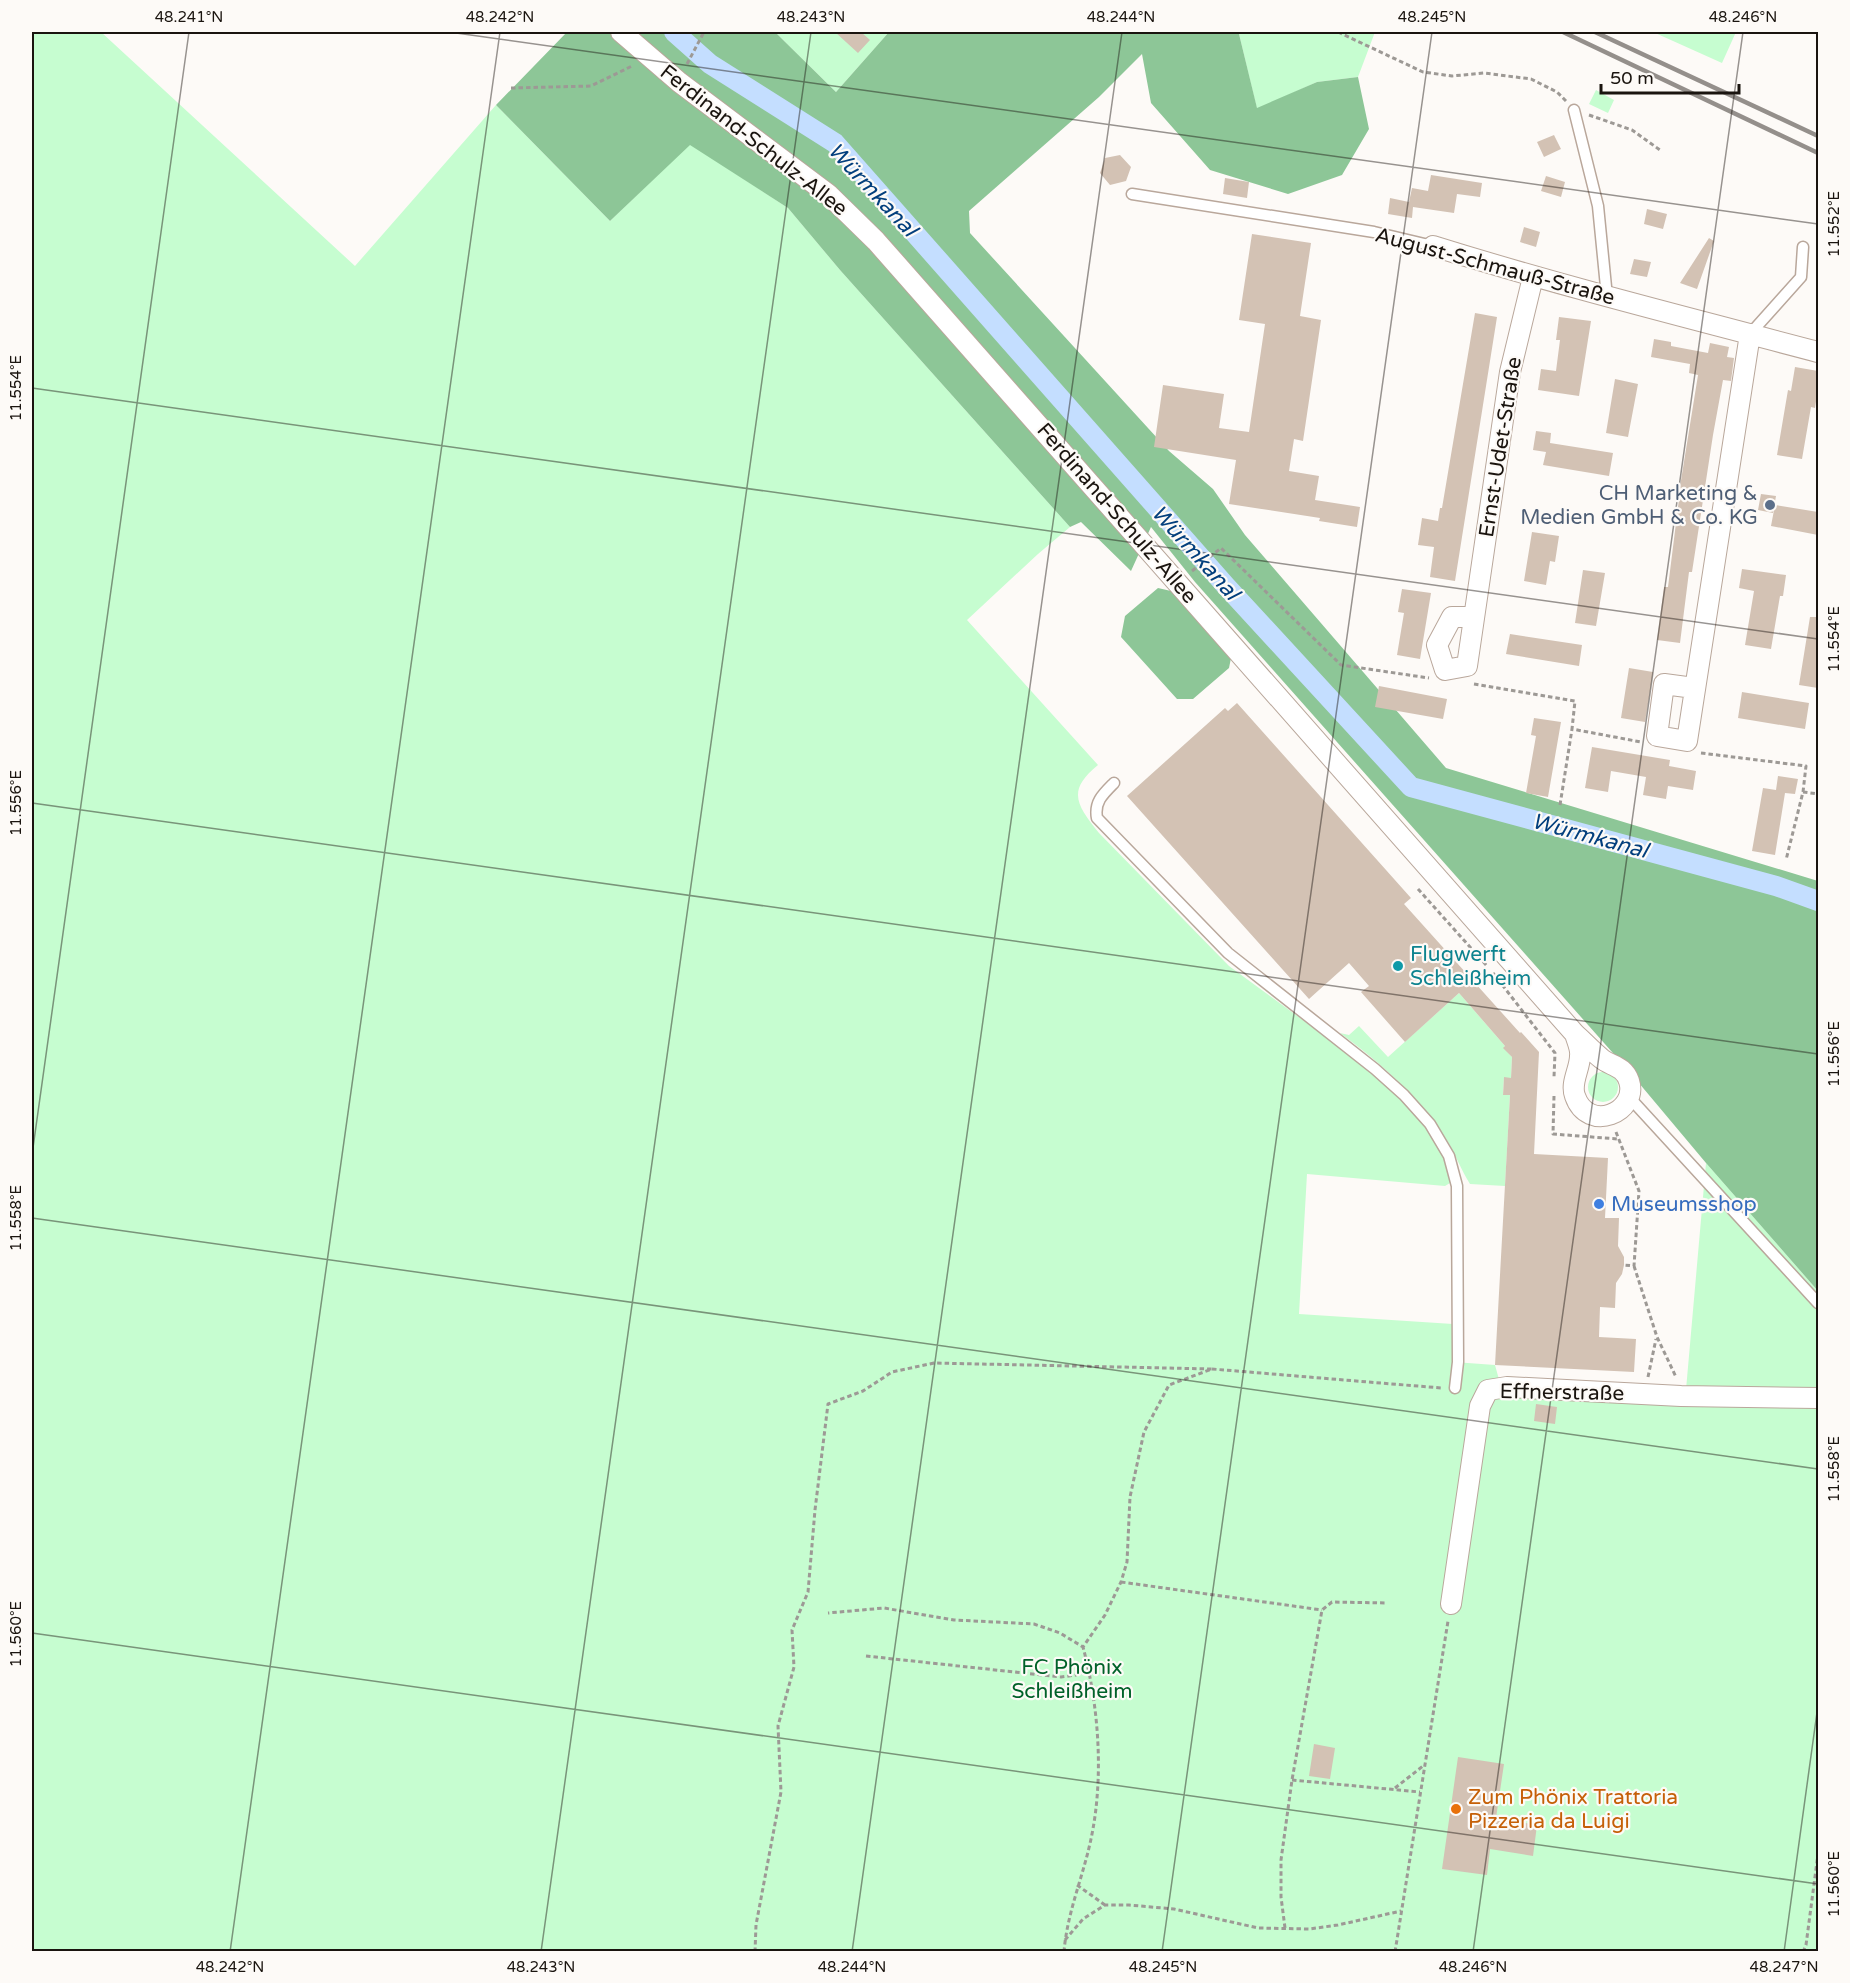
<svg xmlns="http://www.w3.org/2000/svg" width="1850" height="1983" font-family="'Varela Round',sans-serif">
	<rect width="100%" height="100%" fill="#fdfaf7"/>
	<!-- green -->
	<path fill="#c6fdd0" d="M32,32h69l254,234 141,-161 114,116 80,-77 98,64 52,62 230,257 -32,27 -71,66 131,145c-32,26 -21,40 1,68l130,133 138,101 27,25 34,38 18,30 4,23 -5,3 -138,-12 -8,140 154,10 1,38 41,3 8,29 182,7 21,-238 112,128v660l-1786,1z
		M775,32h114l-53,60z
		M1242,32h133l-17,45 -41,5 -60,27 -18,-75z
		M1653,32h83l-14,31z
		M1596,90l18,10 -6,13 -19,-9z
		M1459,993l46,53 -1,2 8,9 -1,21h-7l-1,17h7l-5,91 -35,-2c-9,-14 -15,-31 -24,-45 -28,-43 -65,-76 -106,-106l9,2 10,-9 29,31z
		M1588 1087a15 15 0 1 1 30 0a15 15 0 1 1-30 0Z"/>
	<!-- forest -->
	<path fill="#8dc697" d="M567,32h208l61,60 53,-60h353l-3,2 18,74 60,-26 41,-5 11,52 -27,46 -54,19 -78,-24 -59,-67 -9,-49 -43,43 -130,114 1,22 199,218 44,38 32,46 201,233 372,113v410l-112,-128 -78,-93 -433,-488 -44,-55 -20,44 -50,-49 -11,5 -230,-257 -52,-62 -98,-63 -80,76 -114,-116z
		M1158,588l13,3 60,67 -2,10 -36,31h-16l-56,-62 4,-21z"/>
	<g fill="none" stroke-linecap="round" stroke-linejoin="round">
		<!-- canal -->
		<path stroke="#c4deff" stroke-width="20" d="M674,32l36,32 125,79 391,443 185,201 365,99 42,15"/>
	</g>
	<!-- building -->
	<path fill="#d3c2b4" d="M835,32h26l9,8 -12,13z
		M1554,135l7,14 -17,8 -7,-15z
		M1120,155l11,12 -5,14 -16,4 -10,-12 5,-15z
		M1431,175l51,8 -2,14 -23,-3 -3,19 -41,-6 -1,11 -24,-4 2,-16 19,4 3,-14 16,3z
		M1546,176l19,6 -4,15 -20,-6z
		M1225,178l24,4 -2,16 -24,-4z
		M1647,209l20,5 -4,15 -19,-5z
		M1524,227l16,5 -4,15 -16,-5z
		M1252,234l59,9 -11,73 21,4 -18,121 -9,-2 -5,32 30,5 -4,24 45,7 -3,20 -38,-6 1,-3 -91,-14 7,-44 -82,-13 9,-62 61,9 -5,34 30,4 16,-108 -26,-4z
		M1709,238l5,3 -17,48 -17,-6z
		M1634,259l17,3 -4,15 -17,-3z
		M1475,313l22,4 -42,264 -25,-4 4,-30 -16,-2 4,-27 16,3 2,-13h2z
		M1559,317l32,4 -12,75 -41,-6 3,-21 15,2 4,-31h-4z
		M1654,339l17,3v4l37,7 2,-10 19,4 -2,10 7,1 -3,23 -8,-1 -10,55 -21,137h-3l-9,71 -23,-3 7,-53h4l11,-88h-1l20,-124 -9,-2 1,-9 -39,-7z
		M1795,367l23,4v17l-3,20 -4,-1 -9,52 -25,-4 11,-65 3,1z
		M1615,379l23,5 -10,53 -22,-4z
		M1536,431l15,2 -1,10 63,10 -4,23 -66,-11 3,-13 -13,-2z
		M1761,494l15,2 -3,17 -15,-3z
		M1775,505l43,7v23l-47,-9z
		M1532,532l27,4 -4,26 -5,-1 -4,24 -22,-4z
		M1742,569l44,6 -3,21h-3l-9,53 -26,-4 9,-54 -15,-3z
		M1583,570l22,3 -9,53 -21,-3z
		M1402,589l29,4 -11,66 -23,-4 7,-42 -6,-1z
		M1810,617h8v71l-19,-3z
		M1510,634l72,11 -3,21 -73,-12z
		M1629,668l24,4 -8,50 -24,-4z
		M1379,686l68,13 -4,20 -68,-12z
		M1742,692l67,11 -4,26 -67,-11z
		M1237,703l174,195 -7,6 116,129 1,-1 18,20 -5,102 74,4 -3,60h14l-1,28 6,11v8l-2,9 -6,9 -1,25 -15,-1 -1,30 37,2 -2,33 -139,-7 15,-270h-7l1,-18 7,1 1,-21 -9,-9 2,-2 -46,-53 -54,49 -44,-50 8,-6 -20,-23 -40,36 -182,-203 98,-88 3,3z
		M1534,718l27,4 -13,75 -22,-4 10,-57 -5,-1z
		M1592,747l78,13 -1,6 27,5 -3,19 -25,-4 -2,13 -23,-4 3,-18 -35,-6 -3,21 -23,-4z
		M1778,776l20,3 -3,15 -10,-1 -10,62 -23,-4 11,-63 13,2z
		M1536,1404l21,3 -2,17 -21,-3z
		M1314,1744l21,4 -5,31 -21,-3z
		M1458,1757l46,7 -8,54 41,7 -4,31 -43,-7 -3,26 -45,-6z"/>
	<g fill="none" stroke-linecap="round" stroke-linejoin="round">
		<!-- lane casing -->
		<g stroke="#b9a79b" stroke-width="13">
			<path id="lane" d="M1574,110l24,96 9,91
				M1132,194l242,38 59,14
				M1750,334l51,-57 2,-30
				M1114,783c-11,11 -20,19 -17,35l131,135 147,116 29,26 26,29 19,32 8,30 1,176 -3,26
				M1629,1097l189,206"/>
		</g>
		<!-- street casing -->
		<g stroke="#b9a79b" stroke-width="22">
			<path id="street" d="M621,32l58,50 149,112 48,47 699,793c9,8 17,17 27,25 9,7 22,7 27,22 10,31 -41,53 -54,15 -5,-13 5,-27 5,-40 1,-7 -3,-15 -5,-22
				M1433,246c128,40 256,72 385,106
				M1474,617h-22l-15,28 8,25 22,-4 43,-294 23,-95
				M1694,688l-30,-4 -7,52 30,5 63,-407
				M1451,1604l29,-198 8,-16 19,-3 174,9 137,2"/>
		</g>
		<!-- path -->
		<path stroke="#9d9995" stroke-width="3" stroke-dasharray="4.5 3" stroke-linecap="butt" d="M1338,32l85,40 29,4 32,-3 47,6 26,13 9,9
			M687,64l17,-32
			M511,88l80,-2 41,-20
			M1589,115l43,15 28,20
			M1192,571l29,-23 120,117 88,13
			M1474,684l101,17 -3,28 69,13
			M1701,753l105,13 -3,26 -17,68
			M1803,792l15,2
			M1560,805l12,-76
			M1418,889l69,77
			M1493,973l62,80 -1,24
			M1554,1096l-1,38 65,5
			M1616,1132l23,59 -5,75 -10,-1
			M1634,1266l23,71 19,40
			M1212,1369l229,19
			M1648,1377l8,-38
			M1121,1582l201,28
			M866,1656l195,21 15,-2 12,-11
			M1292,1780l128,12
			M1395,1788l28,-22
			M1077,1885l28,20
			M1285,1928l-4,-31v-37l11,-80 30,-170 10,-8 55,1
			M1065,1940l18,-21 22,-14h24l45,4 84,19 51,1 29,-4 63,-14
			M755,1952l1,-27 25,-133 -3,-66 16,-59 -2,-37 16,-38 7,-82 13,-106 35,-13 29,-19 42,-9 278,6 -43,16 -25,47 -14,65 -3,65 -6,20 -16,33 -22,32 -23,-14 -26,-9 -80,-4 -70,-12 -56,5
			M1064,1952c3,-39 19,-75 27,-113 13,-61 8,-132 -8,-192
			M1395,1952l53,-331
			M1803,1952l3,-7 12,-91"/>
		<!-- lane -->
		<use href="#lane" stroke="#fff" stroke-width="10"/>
		<!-- street -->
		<use href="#street" stroke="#fff" stroke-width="20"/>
		<!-- rail -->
		<path stroke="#948f8b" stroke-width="4.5" d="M1563,32l255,121
			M1595,32l223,104"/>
	</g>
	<!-- ticks -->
	<path fill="none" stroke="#1a140f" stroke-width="1.5" stroke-opacity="0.45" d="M449,32l1369,192M32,388l1786,251M32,803l1786,251M32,1155l157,-1123M32,1218l1786,251M32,1633l1786,251M230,1952l270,-1920M541,1952l270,-1920M852,1952l270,-1920M1162,1952l270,-1920M1473,1952l270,-1920M1784,1952l34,-247"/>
	<!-- markers -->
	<circle fill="#5c6f8a" stroke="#fdfaf7" stroke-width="2" cx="1770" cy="505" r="6"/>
	<circle fill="#0f9aa8" stroke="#fdfaf7" stroke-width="2" cx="1398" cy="966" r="6"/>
	<circle fill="#3f7fe0" stroke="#fdfaf7" stroke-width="2" cx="1599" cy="1204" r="6"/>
	<circle fill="#e8710a" stroke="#fdfaf7" stroke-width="2" cx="1456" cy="1809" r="6"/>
	<g text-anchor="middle" stroke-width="4.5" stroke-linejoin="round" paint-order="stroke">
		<!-- street labels -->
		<g font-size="21" fill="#1a140f" stroke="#fdfaf7">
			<text transform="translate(754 140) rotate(38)" y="7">Ferdinand-Schulz-Allee</text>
			<text transform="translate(1495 266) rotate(15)" y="7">August-Schmauß-Straße</text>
			<text transform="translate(1500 447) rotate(-81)" y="7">Ernst-Udet-Straße</text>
			<text transform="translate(1117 513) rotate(49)" y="7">Ferdinand-Schulz-Allee</text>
			<text transform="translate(1562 1392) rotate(1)" y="7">Effnerstraße</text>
		</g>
		<!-- service labels -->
		<g font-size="21" fill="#4e5e75" stroke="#fdfaf7" text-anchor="end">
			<text x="1758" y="500">CH Marketing &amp;<tspan x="1758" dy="24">Medien GmbH &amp; Co. KG</tspan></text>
		</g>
		<!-- culture labels -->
		<g font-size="21" fill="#0d838f" stroke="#fdfaf7" text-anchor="start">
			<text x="1410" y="961">Flugwerft<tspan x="1410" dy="24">Schleißheim</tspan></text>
		</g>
		<!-- shop labels -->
		<g font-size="21" fill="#366cbe" stroke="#fdfaf7" text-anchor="start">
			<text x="1611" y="1211">Museumsshop</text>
		</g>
		<!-- park labels -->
		<g font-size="21" fill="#006129" stroke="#fdfaf7">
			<text x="1072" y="1674">FC Phönix<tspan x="1072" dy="24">Schleißheim</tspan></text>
		</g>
		<!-- food labels -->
		<g font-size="21" fill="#c56008" stroke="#fdfaf7" text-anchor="start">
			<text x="1468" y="1804">Zum Phönix Trattoria<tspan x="1468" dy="24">Pizzeria da Luigi</tspan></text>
		</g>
		<!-- water labels -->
		<g font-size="22" font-style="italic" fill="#033f7d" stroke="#fdfaf7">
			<text transform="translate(873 189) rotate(47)" y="8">Würmkanal</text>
			<text transform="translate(1196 552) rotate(48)" y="8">Würmkanal</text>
			<text transform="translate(1590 835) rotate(15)" y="8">Würmkanal</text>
		</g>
	</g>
	<!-- border -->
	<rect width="1850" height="1983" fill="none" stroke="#fdfaf7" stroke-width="66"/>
	<!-- scale -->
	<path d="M1601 84v9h138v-9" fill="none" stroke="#1a140f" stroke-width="3"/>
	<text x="1610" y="84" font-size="18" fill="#1a140f" stroke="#fdfaf7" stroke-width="4.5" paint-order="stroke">50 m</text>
	<rect x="33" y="33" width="1784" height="1917" fill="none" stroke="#1a140f" stroke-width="2"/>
	<g font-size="15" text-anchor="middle" fill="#1a140f">
		<text x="189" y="22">48.241°N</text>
		<text x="500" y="22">48.242°N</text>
		<text x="811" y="22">48.243°N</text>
		<text x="1121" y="22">48.244°N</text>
		<text x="1432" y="22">48.245°N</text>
		<text x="1743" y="22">48.246°N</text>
		<text transform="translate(1834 224) rotate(-90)" y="5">11.552°E</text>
		<text transform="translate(16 388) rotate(-90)" y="5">11.554°E</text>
		<text transform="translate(1834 639) rotate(-90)" y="5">11.554°E</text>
		<text transform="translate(16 803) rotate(-90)" y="5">11.556°E</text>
		<text transform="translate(1834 1054) rotate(-90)" y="5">11.556°E</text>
		<text transform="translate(16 1218) rotate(-90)" y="5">11.558°E</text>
		<text transform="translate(1834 1469) rotate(-90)" y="5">11.558°E</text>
		<text transform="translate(16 1634) rotate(-90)" y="5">11.560°E</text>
		<text transform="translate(1834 1884) rotate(-90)" y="5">11.560°E</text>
		<text x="230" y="1972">48.242°N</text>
		<text x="541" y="1972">48.243°N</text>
		<text x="852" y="1972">48.244°N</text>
		<text x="1163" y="1972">48.245°N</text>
		<text x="1473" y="1972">48.246°N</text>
		<text x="1784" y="1972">48.247°N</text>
	</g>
</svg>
